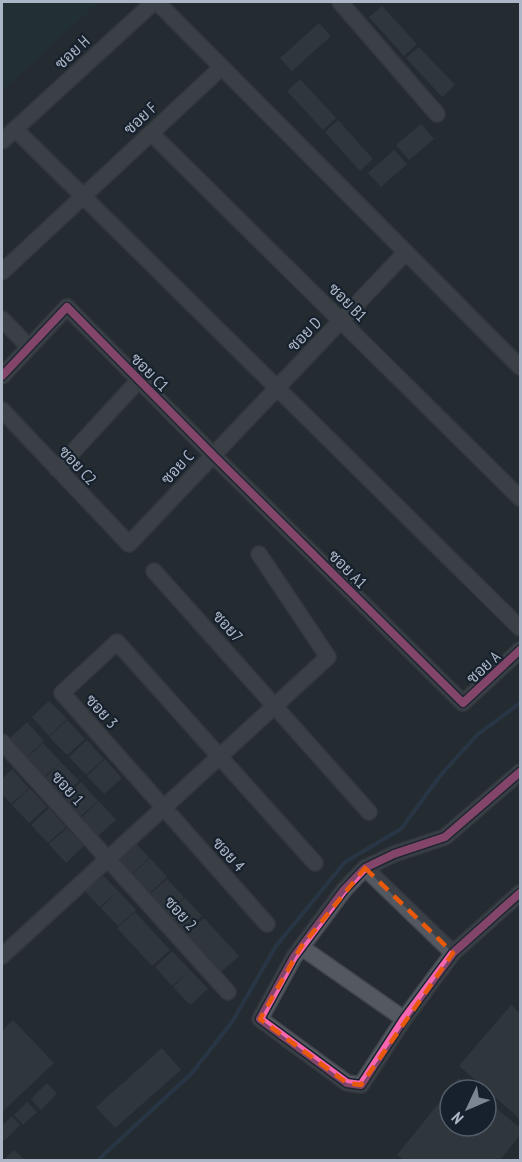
<svg xmlns="http://www.w3.org/2000/svg" width="522" height="1162" font-family="'PT Sans Narrow',Sarabun,sans-serif">
	<rect width="100%" height="100%" fill="#242b32"/>
	<!-- green -->
	<path fill="#213538" d="M2,2h97l-97,88z"/>
	<g fill="none" stroke-linecap="round" stroke-linejoin="round">
		<!-- stream -->
		<path stroke="#2e425b" stroke-width="4" d="M98,1160l93,-86 41,-52 44,-76 69,-84 56,-33 39,-53 37,-41 43,-32"/>
	</g>
	<!-- building -->
	<path fill="#3d434a" d="M382,6l35,38 -13,12 -35,-39z
		M319,23l12,13 -39,35 -12,-13z
		M419,47l36,38 -13,12 -36,-39z
		M300,79l36,39 -13,12 -36,-39z
		M338,120l35,39 -13,12 -35,-39z
		M421,124l13,15 -25,21 -13,-15z
		M394,150l13,14 -26,23 -13,-14z
		M49,701l18,18 -18,17 -17,-19z
		M67,720l18,19 -18,16 -18,-18z
		M27,722l17,19 -18,17 -17,-19z
		M87,740l17,19 -18,16 -17,-18z
		M43,743l18,19 -18,16 -17,-19z
		M105,759l17,19 -18,16 -17,-18z
		M61,762l18,19 -18,16 -17,-18z
		M12,769l17,19 -18,16 -9,-10v-15z
		M81,782l17,19 -18,16 -17,-18z
		M30,788l17,19 -18,16 -17,-18z
		M99,801l17,19 -18,16 -17,-18z
		M49,808l17,19 -18,16 -17,-18z
		M67,828l17,18 -18,17 -17,-19z
		M132,839l17,19 -17,16 -18,-19z
		M150,858l17,19 -17,16 -18,-18z
		M100,872l18,19 -18,16 -17,-18z
		M167,879l17,18 -12,13 13,-12 17,18 -18,17 -35,-38z
		M118,891l18,19 -18,16 -17,-18z
		M135,912l35,38 -18,16 -35,-38z
		M204,918l35,38 -18,16 -17,-19 13,-12 -13,12 -18,-19z
		M172,951l18,19 -18,16 -17,-19z
		M190,970l18,19 -18,16 -17,-18z
		M511,1005l9,8v106l-61,-53z
		M13,1020l41,43 -52,49v-81z
		M162,1048l19,22 -66,58 -19,-21z
		M459,1078l15,12h-24v36h36v-26l34,28v7l-20,25h-96l-7,-5z
		M47,1083l10,11 -16,16 -10,-11z
		M27,1102l10,10 -14,13 -9,-10z
		M12,1116l8,9 -16,16 -2,-2v-13z
		M14,1150l11,10h-22z"/>
	<g fill="none" stroke-linecap="round" stroke-linejoin="round">
		<!-- street casing -->
		<g stroke="#42474d" stroke-width="18">
			<path id="street" d="M157,2l363,365
				M340,2l97,112
				M15,129l505,499
				M151,133l369,365
				M2,141l152,-139
				M2,272l220,-205
				M2,319l27,28
				M2,376l65,-69 146,148 250,248 57,-53
				M2,410l127,134 277,-292
				M57,469l82,-89
				M154,571l215,241
				M2,742l226,250
				M520,772l-75,65 -51,17 -29,14 -21,22 -50,67 -34,62 87,64 14,2 43,-66 49,-66 67,-60
				M365,868l88,85
				M267,924l-205,-231 55,-51 198,221
				M301,947l103,72
				M2,956l326,-299 -69,-103"/>
		</g>
		<!-- street -->
		<use href="#street" stroke="#545961" stroke-width="15"/>
		<!-- cycleway casing -->
		<g stroke="#17212d" stroke-width="11">
			<path id="cycleway" d="M2,376l65,-69 146,148 250,248 57,-53
				M520,772l-75,65 -51,17 -29,14 -21,22 -50,67 -34,62 87,64 14,2 43,-66 49,-66 67,-60"/>
		</g>
		<!-- cycleway -->
		<use href="#cycleway" stroke="#f766af" stroke-width="8"/>
	</g>
	<!-- marked area -->
	<path d="M0 0H522V1162H0ZM365,868l88,85 -92,132 -14,-2 -87,-64 41,-72z" fill="#242b32" fill-opacity=".55" fill-rule="evenodd"/>
	<path fill="none" stroke="#e8590c" stroke-width="4.5" stroke-dasharray="12 8" stroke-linejoin="round" d="M365,868l88,85 -92,132 -14,-2 -87,-64 41,-72z"/>
	<g text-anchor="middle" stroke-width="4.5" stroke-linejoin="round" paint-order="stroke">
		<!-- street labels -->
		<g font-size="16" fill="#acb6c6" stroke="#17212d">
			<text transform="translate(72 52) rotate(-43)" y="6">ซอย H</text>
			<text transform="translate(140 118) rotate(-43)" y="6">ซอย F</text>
			<text transform="translate(348 302) rotate(45)" y="6">ซอย B1</text>
			<text transform="translate(304 334) rotate(-46)" y="6">ซอย D</text>
			<text transform="translate(150 372) rotate(45)" y="6">ซอย C1</text>
			<text transform="translate(78 465) rotate(47)" y="6">ซอย C2</text>
			<text transform="translate(177 467) rotate(-47)" y="6">ซอย C</text>
			<text transform="translate(348 569) rotate(45)" y="6">ซอย A1</text>
			<text transform="translate(228 626) rotate(48)" y="6">ซอย7</text>
			<text transform="translate(483 667) rotate(-43)" y="6">ซอย A</text>
			<text transform="translate(102 711) rotate(48)" y="6">ซอย 3</text>
			<text transform="translate(68 788) rotate(48)" y="6">ซอย 1</text>
			<text transform="translate(229 854) rotate(48)" y="6">ซอย 4</text>
			<text transform="translate(181 913) rotate(48)" y="6">ซอย 2</text>
		</g>
	</g>
	<!-- border -->
	<rect width="522" height="1162" fill="none" stroke="#acb6c6" stroke-width="6"/>
	<!-- north arrow -->
	<g transform="translate(468 1108) rotate(226)"><circle r="28" fill="#17212d" stroke="#535d6a" stroke-width="1.5"/>
	<path d="M0-4.5L10 22L0 15L-10 22Z" fill="#7c8592"/>
	<text y="-9" font-size="16" font-weight="bold" text-anchor="middle" fill="#acb6c6">N</text>
	</g>
</svg>
